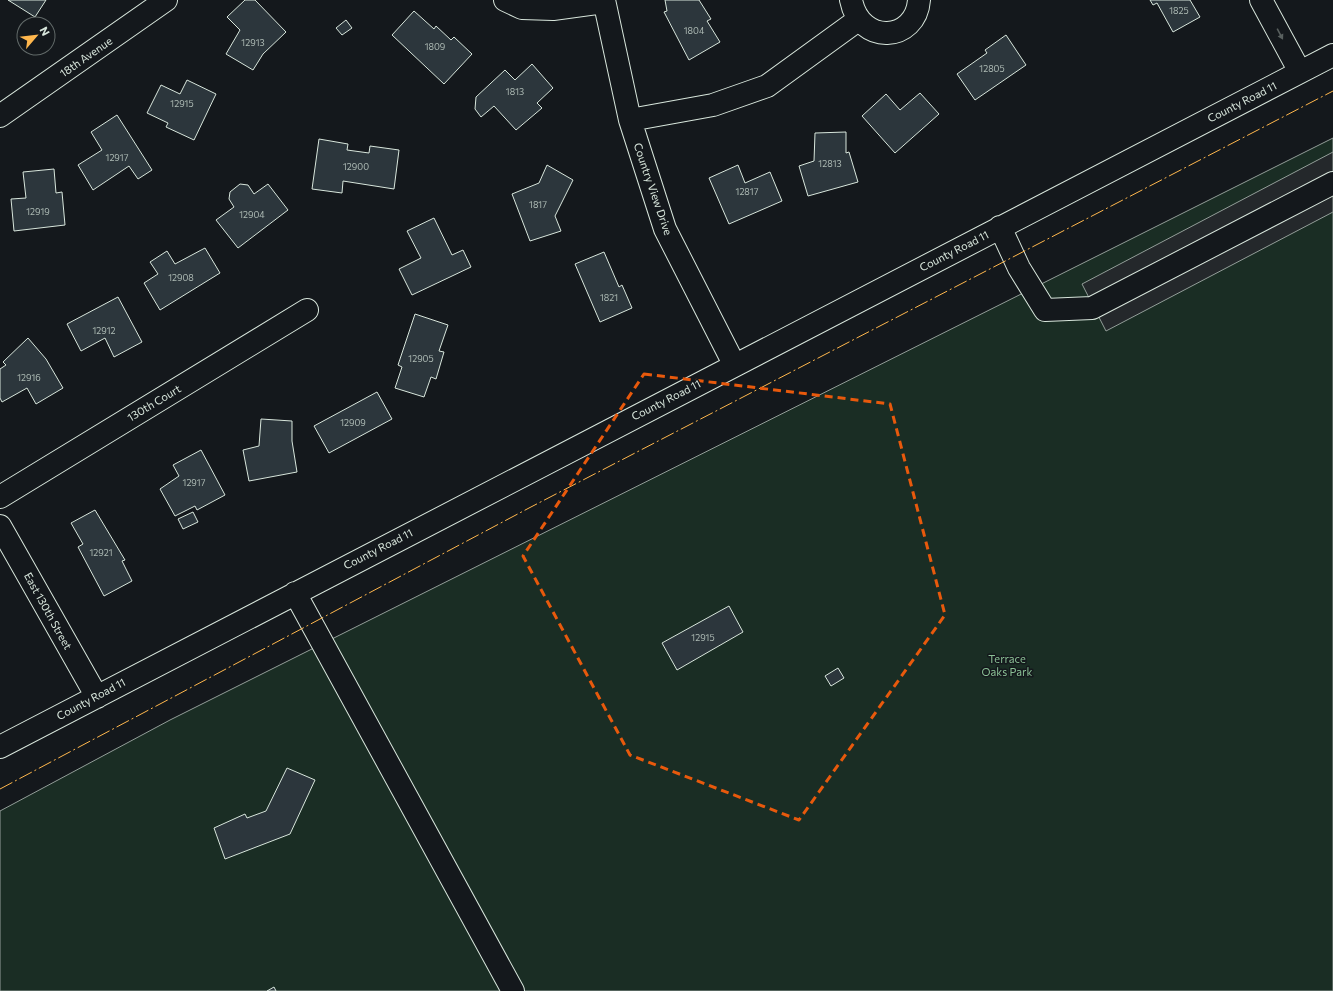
<svg xmlns="http://www.w3.org/2000/svg" width="1333" height="991" font-family="Commissioner,sans-serif">
	<rect width="100%" height="100%" fill="#14181c"/>
	<!-- green -->
	<path fill="#1a2d24" stroke="#939e99" d="M1333,138v853h-1333v-180l170,-91z"/>
	<!-- parking -->
	<path fill="#24282b" stroke="#939e99" d="M1333,152v60l-227,119 -24,-47z"/>
	<!-- building -->
	<path fill="#2c363c" stroke="#d8e6dc" d="M8,0h38l-11,17z
		M245,0h10l31,32 -23,22 -10,16 -27,-16 14,-24 -13,-13z
		M665,0h34l12,19 -4,2 13,21 -31,18 -25,-48 3,-1z
		M1150,0h40l10,17 -27,15 -16,-29 -4,2z
		M414,11l20,18 2,-3 15,14 3,-3 18,17 -28,30 -52,-49z
		M346,20l6,8 -10,7 -6,-7z
		M1006,35l20,30 -51,35 -18,-26 30,-21 -2,-3z
		M532,64l21,24 -16,15 5,5 -26,22 -22,-24 -13,11 -6,-8 1,-12 29,-27 10,10z
		M187,80l29,14 -22,46 -28,-13 2,-4 -21,-10 14,-28 19,9z
		M920,93l19,21 -44,39 -33,-37 24,-22 14,16z
		M117,115l35,55 -14,9 -9,-13 -36,24 -15,-25 24,-15 -11,-18z
		M846,132v21l3,-1 9,30 -50,14 -9,-30 15,-5 1,-28z
		M319,139l29,5 -1,6 22,3 1,-7 29,4 -5,39 -51,-8 -1,12 -30,-4z
		M547,165l26,15 -18,36 6,15 -31,10 -18,-47 27,-11z
		M738,165l7,18 25,-11 12,29 -53,23 -20,-46z
		M54,169l2,24 6,-1 3,33 -51,6 -3,-32 15,-1 -3,-26z
		M240,184l8,1 6,9 14,-10 20,26 -50,38 -22,-28 18,-13 -5,-8 1,-7z
		M434,218l18,37 11,-5 8,17 -59,28 -13,-26 22,-11 -14,-27z
		M205,248l15,25 -60,37 -16,-27 14,-9 -8,-12 17,-11 8,13z
		M604,252l15,35 3,-2 10,23 -32,14 -25,-58z
		M118,297l24,45 -28,15 -9,-19 -24,13 -14,-27z
		M415,314l33,11 -9,26 5,1 -8,27 -5,-2 -7,20 -29,-9 7,-21 -4,-2z
		M28,338l18,21 17,29 -27,16 -9,-16 -25,14 -2,-4v-29l6,-4 -3,-3z
		M377,392l15,27 -63,34 -15,-27z
		M261,419l31,2v20l5,31 -48,9 -6,-31 16,-4z
		M201,450l24,45 -28,15 -2,-4 -20,10 -15,-27 19,-13 -6,-11z
		M95,510l30,50 -3,1 10,20 -28,15 -26,-49 5,-3 -12,-21z
		M193,512l5,10 -15,7 -5,-10z
		M729,606l14,26 -66,38 -15,-27z
		M838,668l6,10 -13,8 -6,-10z
		M287,768l28,12 -25,54 -65,25 -11,-31 31,-14 2,4 19,-7z
		M274,987l2,4h-9z"/>
	<g fill="none" stroke-linecap="round" stroke-linejoin="round">
		<!-- minor casing -->
		<g stroke="#d8e6dc" stroke-width="24">
			<path id="minor" d="M505,0l17,8 31,1 51,-7
				M604,0l26,120 35,109 69,135
				M851,0c9,46 65,42 68,0
				M1261,0l39,72
				M0,116l166,-116
				M630,120l83,-15 54,-19 91,-66
				M1000,227l19,41 26,42 47,-2 241,-125
				M0,497l307,-187
				M0,526l97,171
				M295,593l218,398
				M0,747l1333,-692"/>
		</g>
		<!-- minor -->
		<use href="#minor" stroke="#14181c" stroke-width="22"/>
		<!-- power -->
		<path stroke="#ffb74d" stroke-width="1" stroke-dasharray="14 3 2 3" stroke-linecap="butt" d="M0,789l529,-281 804,-417"/>
	</g>
	<!-- one-way arrows -->
	<defs><path id="oneway-solid" d="M-6-.8H1V-3.2L6.5 0L1 3.2V.8H-6Z"/></defs>
	<use fill="#59605f" href="#oneway-solid" transform="translate(1280 34) rotate(62)"/>
	<!-- marked area -->
	<path fill="none" stroke="#e8590c" stroke-width="3" stroke-dasharray="8 5" stroke-linejoin="round" d="M644,374l246,30 55,211 -146,205 -169,-65 -107,-199z"/>
	<g text-anchor="middle" stroke-width="3" stroke-linejoin="round" paint-order="stroke">
		<!-- number labels -->
		<g font-size="9" fill="#adbab4">
			<text x="1179" y="14">1825</text>
			<text x="694" y="34">1804</text>
			<text x="253" y="46">12913</text>
			<text x="435" y="50">1809</text>
			<text x="992" y="72">12805</text>
			<text x="515" y="95">1813</text>
			<text x="182" y="107">12915</text>
			<text x="117" y="161">12917</text>
			<text x="830" y="167">12813</text>
			<text x="356" y="170">12900</text>
			<text x="747" y="195">12817</text>
			<text x="538" y="208">1817</text>
			<text x="38" y="215">12919</text>
			<text x="252" y="218">12904</text>
			<text x="181" y="281">12908</text>
			<text x="609" y="301">1821</text>
			<text x="104" y="334">12912</text>
			<text x="421" y="362">12905</text>
			<text x="29" y="381">12916</text>
			<text x="353" y="426">12909</text>
			<text x="194" y="486">12917</text>
			<text x="101" y="556">12921</text>
			<text x="703" y="641">12915</text>
		</g>
		<!-- street labels -->
		<g font-size="11" fill="#d8e6dc" stroke="#14181c">
			<text transform="translate(86 57) rotate(-35)" y="4">18th Avenue</text>
			<text transform="translate(1242 102) rotate(-27)" y="4">County Road 11</text>
			<text transform="translate(653 189) rotate(71)" y="4">Country View Drive</text>
			<text transform="translate(954 251) rotate(-27)" y="4">County Road 11</text>
			<text transform="translate(666 400) rotate(-27)" y="4">County Road 11</text>
			<text transform="translate(154 403) rotate(-31)" y="4">130th Court</text>
			<text transform="translate(378 549) rotate(-27)" y="4">County Road 11</text>
			<text transform="translate(48 611) rotate(61)" y="4">East 130th Street</text>
			<text transform="translate(91 699) rotate(-28)" y="4">County Road 11</text>
		</g>
		<!-- park labels -->
		<g font-size="11" fill="#8ac095" stroke="#14181c">
			<text x="1007" y="663">Terrace<tspan x="1007" dy="13">Oaks Park</tspan></text>
		</g>
	</g>
	<!-- north arrow -->
	<g transform="translate(36 36) rotate(62)"><circle r="19" fill="#14181c" stroke="#626a69"/>
	<path d="M0-3L7 15L0 10L-7 15Z" fill="#ffb74d"/>
	<text y="-6" font-size="11" font-weight="bold" text-anchor="middle" fill="#d8e6dc">N</text>
	</g>
</svg>
